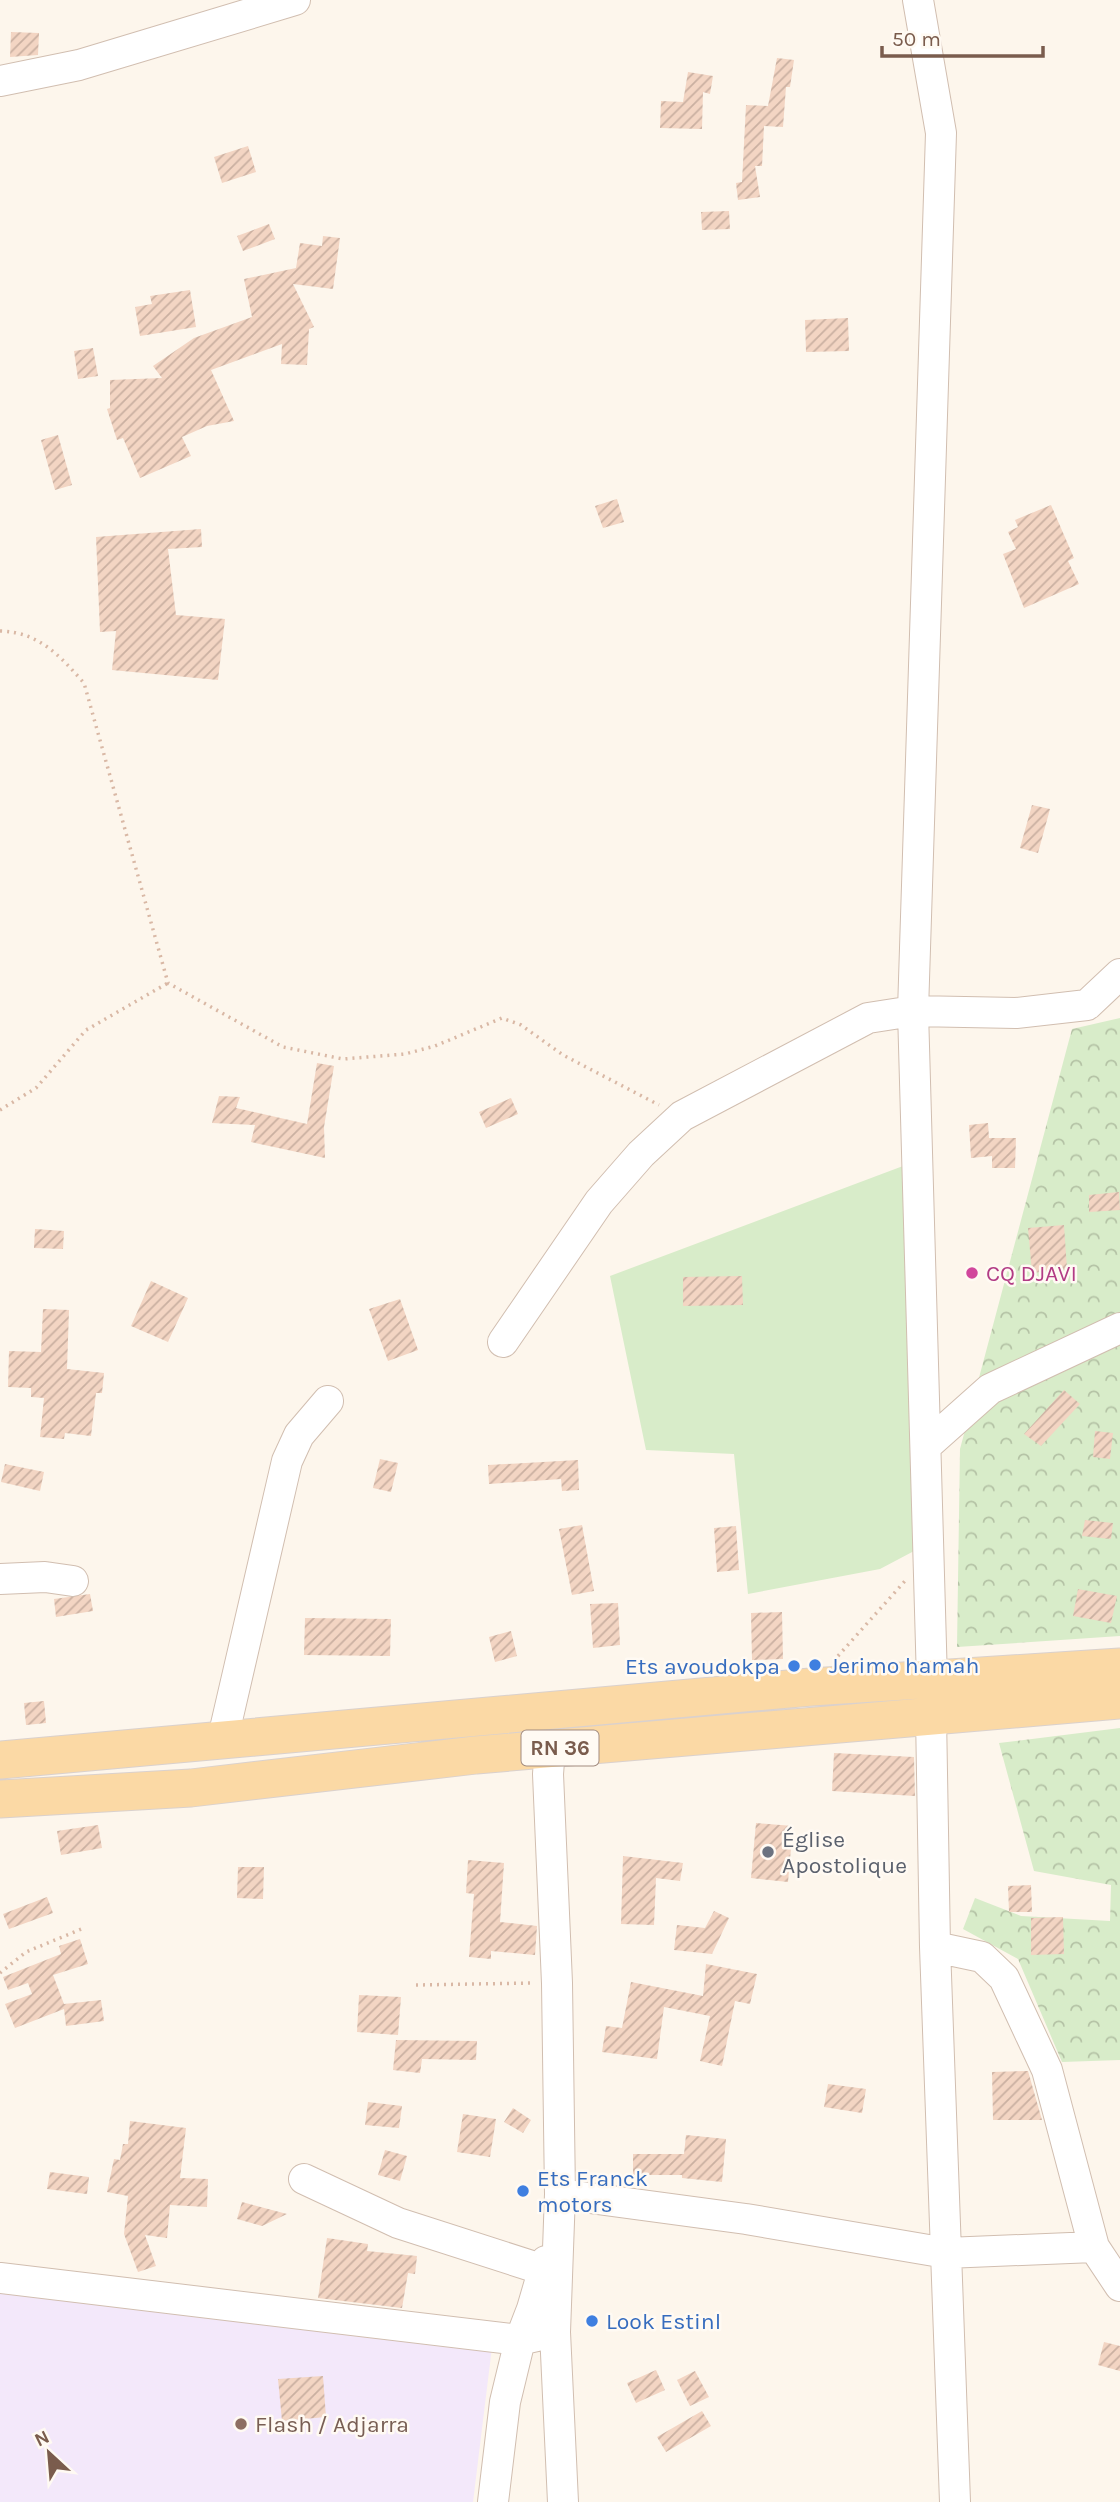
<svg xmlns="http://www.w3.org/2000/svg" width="1120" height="2502" font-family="Karla,sans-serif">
	<defs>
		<pattern id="forest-crowns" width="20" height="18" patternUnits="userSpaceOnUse" patternTransform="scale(1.75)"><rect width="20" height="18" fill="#d8ecc9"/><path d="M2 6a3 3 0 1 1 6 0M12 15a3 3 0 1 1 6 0" fill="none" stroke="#b4c2a5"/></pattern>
		<pattern id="building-hatch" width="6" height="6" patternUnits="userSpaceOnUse" patternTransform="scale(1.75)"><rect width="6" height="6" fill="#f3d5c3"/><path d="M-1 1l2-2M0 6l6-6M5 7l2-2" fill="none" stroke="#cab0a1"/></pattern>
	</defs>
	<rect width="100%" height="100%" fill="#fdf6ec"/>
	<!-- education -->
	<path fill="#f3e8fa" d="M0,2291l492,56 -19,155h-473z"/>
	<!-- grass -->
	<path fill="#d8ecc9" d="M927,1157l6,384 -53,28 -132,25 -14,-140 -88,-4 -36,-174z"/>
	<!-- forest -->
	<path fill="url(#forest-crowns)" d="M1120,1018v618l-163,11 3,-198 112,-420z
		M1120,1728v332l-58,2 -44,-103 -55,-30 12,-31 46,18 89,5 1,-36 -77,-14 -35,-128z"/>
	<!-- building -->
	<path fill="url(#building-hatch)" d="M11,32l28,1 -1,22 -28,2z
		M777,58l17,2 -4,27h-4l-3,40 -19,-1 -2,40h-7l5,31 -22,3 -2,-17 6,-1 4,-77 22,1z
		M688,72l25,4 -3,18 -7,-2 -1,37 -42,-1 1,-27 22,1z
		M248,146l8,26 -34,11 -8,-26z
		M729,211l1,18 -28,1 -1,-18z
		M269,224l6,15 -32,12 -6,-15z
		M323,236l17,2 -7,51 -40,-5 21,43 -5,2 -2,36 -26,-1 1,-20 -71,26 23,51 -27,5 -25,11 9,19 -51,22 -17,-40 -6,2 -10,-31 3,-1v-28l52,-2 -9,-12 41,-28 58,-21 -8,-38 52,-11 4,-25 22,3z
		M190,290l6,37 -56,9 -5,-29 17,-3 -2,-8z
		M848,318l1,33 -43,1 -1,-32z
		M93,348l5,28 -20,3 -4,-28z
		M58,435l14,50 -17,5 -14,-50z
		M617,499l7,23 -21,6 -8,-22z
		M1051,505l23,53 -6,3 11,23 -55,24 -21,-54 13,-5 -8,-17 10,-5 -3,-7z
		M201,529l1,18 -34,2 8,66 49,4 -7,61 -106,-10 4,-39 -16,1 -4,-95z
		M1032,805l18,4 -12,44 -18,-5z
		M317,1063l17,3 -10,61 1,31 -74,-16 4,-17 -43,-2 7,-27 21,1 -4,11 71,16z
		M511,1098l7,16 -32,14 -7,-16z
		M988,1123l1,15h27l-1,30h-23v-12l-21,2 -2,-33z
		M1119,1192l1,18 -31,2v-17z
		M1064,1225l3,44 -35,4 -4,-45z
		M35,1229l29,2 -1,18 -29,-1z
		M742,1276l1,29 -60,1v-29z
		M151,1281l37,17 -20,44 -37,-16z
		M400,1299l18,51 -30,11 -19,-52z
		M43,1309l26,1 -2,59 37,4 -2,20h-6l-5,43 -26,-3 -1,6 -24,-2 4,-39 -13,-1v-9l-23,-1 1,-36 32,1z
		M1064,1390l16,14 -39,42 -17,-12z
		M1095,1431l18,2 -3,26 -17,-2z
		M380,1459l18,4 -7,29 -18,-4z
		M578,1460l1,30 -17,1 -1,-12 -72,5 -1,-19z
		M5,1464l39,8 -4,19 -39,-9z
		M1085,1520l28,3 -2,16 -29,-3z
		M582,1525l12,66 -22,4 -13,-66z
		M736,1526l3,44 -22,2 -3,-44z
		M1078,1589l39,7 -6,27 -38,-7z
		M90,1594l3,17 -37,6 -2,-18z
		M618,1603l2,42 -27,3 -3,-44z
		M782,1612l1,47 -31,1 -1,-47z
		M305,1618l86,1 -1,37 -86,-1z
		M511,1631l6,25 -22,6 -6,-25z
		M44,1701l2,22 -20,2 -2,-22z
		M834,1753l80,4 1,39 -83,-5z
		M756,1823l37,3 -5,56 -37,-4z
		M98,1825l4,23 -41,7 -4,-24z
		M623,1856l60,7 -3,18 -24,-3 -2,47 -33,-1z
		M468,1860l36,3 -4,59 37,4 -2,29 -44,-4v8l-22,-2 5,-63 -8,-1z
		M238,1867h26l-1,32 -26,-1z
		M1031,1885l1,27h-23l-1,-26z
		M47,1897l6,16 -44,16 -6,-15z
		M714,1911l15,7 -17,36 -38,-4 3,-25 28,3z
		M1063,1917l1,37 -33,1v-37z
		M80,1939l8,25 -35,11 11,29 37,-4 3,21 -38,5 -2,-17 -49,19 -10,-24 27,-10 -4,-11 -20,7 -5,-13 58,-23 -2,-8z
		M706,1964l51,10 -7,30 -15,-3 -13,65 -22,-5 10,-45 -46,-9 -7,52 -55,-7 4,-26 16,2 9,-46 72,14z
		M359,1995l42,2 -3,38 -41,-3z
		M396,2040l81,1 -1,19 -54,-1 -2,14 -27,-3z
		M1028,2071l14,49h-49l-1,-48z
		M828,2084l38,5 -4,24 -38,-6z
		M368,2102l34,4 -3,22 -34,-3z
		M513,2108l18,12 -8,13 -19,-11z
		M463,2114l33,5 -6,38 -33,-5z
		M130,2121l56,7 -6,50 28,1 -1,28 -37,-2 -3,33 -22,-3 11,31 -18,6 -14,-38 4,-38 -21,-4 7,-33 6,1 3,-16h5z
		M686,2135l40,4 -4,43 -40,-4v-3h-49v-21h51z
		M385,2150l22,6 -7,25 -22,-6z
		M50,2172l39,5 -2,17 -40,-5z
		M242,2202l45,12 -25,12 -25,-7z
		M327,2238l41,6 -1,7 50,5 -2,18 -7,-1 -6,35 -84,-10z
		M1104,2342l16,4v25l-22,-6z
		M656,2370l9,20 -29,13 -9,-20z
		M695,2371l14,26 -19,9 -13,-26z
		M323,2376l3,41 -44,4 -4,-42z
		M702,2411l9,15 -45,26 -9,-15z"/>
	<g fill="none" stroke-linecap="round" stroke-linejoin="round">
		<!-- minor casing -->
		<g stroke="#d1beb0" stroke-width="32">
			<path id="minor" d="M918,0l23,133 -28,878 19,670
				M0,81l79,-16 216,-65
				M503,1342l96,-140 42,-48 41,-38 186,-98 45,-7 103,2 71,-8 33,-31
				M926,1446l64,-57 130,-61
				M0,1579l45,-2 28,4
				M931,1715l4,232 20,555
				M222,1742l65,-281 12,-26 29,-34
				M550,1749l-2,25 9,209 3,211 -5,138 8,170
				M935,1947l47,10 22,21 43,92 47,177 26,39
				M304,2179l94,44 143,46
				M560,2194l186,25 200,34 148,-6
				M0,2278l520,62 35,-8
				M493,2502l12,-100 15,-62 12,-31 14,-48"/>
		</g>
		<!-- major casing -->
		<g stroke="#dad1cd" stroke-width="39">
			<path id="major" d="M0,1760l811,-73 309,-20
				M0,1799l191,-11 285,-33 644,-55"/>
		</g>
		<!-- path -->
		<path stroke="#d9b8a5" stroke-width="3.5" stroke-dasharray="2 5" stroke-linecap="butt" d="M0,631c39,1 60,25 84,52l84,300 115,64 60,12 62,-5 30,-8 67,-28 19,7 42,30 96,50
			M0,1110l36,-22 50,-58 82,-47
			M838,1656l67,-75
			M0,1973l26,-21 58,-24
			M416,1985l115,-2"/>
		<!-- minor -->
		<use href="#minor" stroke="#fff" stroke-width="30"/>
		<!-- major -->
		<use href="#major" stroke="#fbd9a5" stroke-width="37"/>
	</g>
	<!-- markers -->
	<circle fill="#d1479c" stroke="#fffaf3" stroke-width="2.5" cx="972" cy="1273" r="7"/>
	<g fill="#3f7fe0" stroke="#fffaf3" stroke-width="2.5">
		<circle cx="815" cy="1665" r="7"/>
		<circle cx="794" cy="1666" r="7"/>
		<circle cx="523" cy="2191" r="7"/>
		<circle cx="592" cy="2321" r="7"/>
	</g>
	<circle fill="#6b7280" stroke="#fffaf3" stroke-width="2.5" cx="768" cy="1852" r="7"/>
	<circle fill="#8d6e63" stroke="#fffaf3" stroke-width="2.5" cx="241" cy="2424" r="7"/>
	<g text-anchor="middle" stroke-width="5" stroke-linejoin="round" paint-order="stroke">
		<!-- shield labels -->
		<rect fill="#fffaf3" stroke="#a28b7f" stroke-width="2" x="521.5" y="1730.5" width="77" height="35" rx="5"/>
		<g font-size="21" font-weight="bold" fill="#7a5c4d">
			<text x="560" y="1755">RN 36</text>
		</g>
		<!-- hotel labels -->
		<g font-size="23" fill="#b23c85" stroke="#fffaf3" text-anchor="start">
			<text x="986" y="1281">CQ DJAVI</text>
		</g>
		<!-- shop labels -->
		<g font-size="23" fill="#366cbe" stroke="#fffaf3" text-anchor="start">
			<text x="829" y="1673">Jerimo hamah</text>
			<text x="780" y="1674" text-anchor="end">Ets avoudokpa</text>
			<text x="537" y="2186">Ets Franck<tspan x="537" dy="26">motors</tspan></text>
			<text x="606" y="2329">Look Estinl</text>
		</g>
		<!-- worship labels -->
		<g font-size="23" fill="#5b616d" stroke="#fffaf3" text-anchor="start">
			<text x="782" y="1847">Église<tspan x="782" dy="26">Apostolique</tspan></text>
		</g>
		<!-- education labels -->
		<g font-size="23" fill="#785e54" stroke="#fffaf3" text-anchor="start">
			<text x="255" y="2432">Flash / Adjarra</text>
		</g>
	</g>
	<!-- north arrow -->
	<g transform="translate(49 2453) rotate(334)" stroke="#fffaf3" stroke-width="5" paint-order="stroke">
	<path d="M0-5L12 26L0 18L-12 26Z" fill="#7a5c4d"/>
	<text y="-10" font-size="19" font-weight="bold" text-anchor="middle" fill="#7a5c4d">N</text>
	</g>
	<!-- scale -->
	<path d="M882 46v10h161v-10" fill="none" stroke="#7a5c4d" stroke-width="3.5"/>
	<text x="892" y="46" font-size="21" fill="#7a5c4d" stroke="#fffaf3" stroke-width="5" paint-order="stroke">50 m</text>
</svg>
